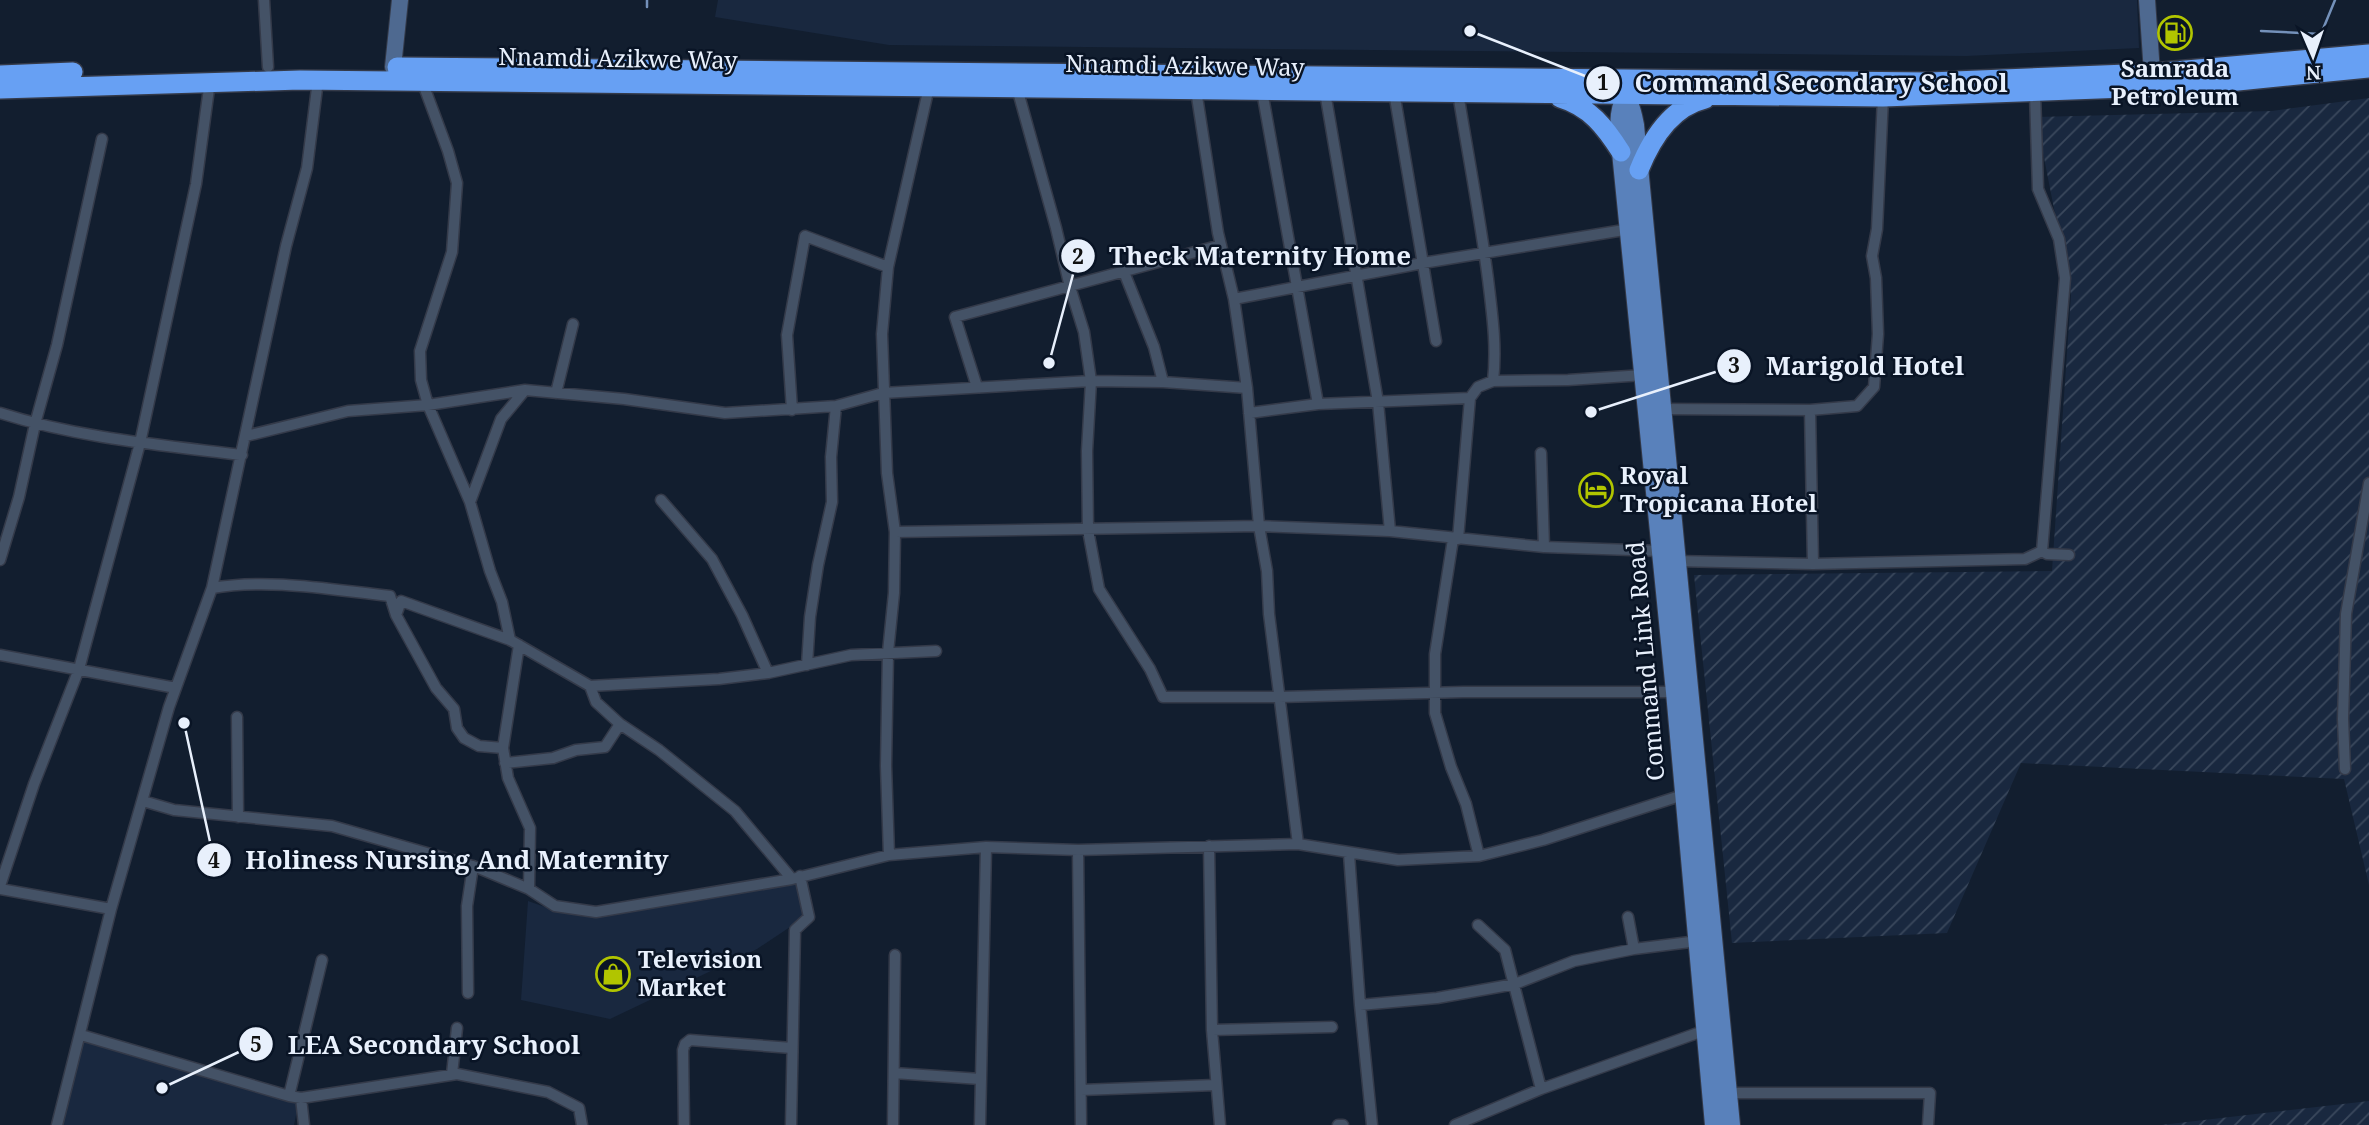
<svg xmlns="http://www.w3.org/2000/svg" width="2369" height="1125" font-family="'Noto Serif',serif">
	<defs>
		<pattern id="industrial-furrows" width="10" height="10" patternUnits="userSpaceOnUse" patternTransform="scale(1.75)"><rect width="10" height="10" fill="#19283f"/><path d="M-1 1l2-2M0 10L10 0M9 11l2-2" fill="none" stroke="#3a485c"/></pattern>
	</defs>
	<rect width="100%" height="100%" fill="#121e2f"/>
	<!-- built -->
	<path fill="#19283f" d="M718,0h1419l2,48 -173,8 -1077,-11 -174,-28z
		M801,881l4,36 -48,32 -147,70 -89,-19 7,-99 20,7 37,9z
		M81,1035l218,66 -5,24h-237z"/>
	<!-- industrial -->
	<path fill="url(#industrial-furrows)" d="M2369,98v787l-25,-106 -323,-16 -74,170 -215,10 -38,-368 358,-4 19,-276 -35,-178 236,-6z
		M2369,1101v24h-208z"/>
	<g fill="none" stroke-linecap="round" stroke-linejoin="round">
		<!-- stream -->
		<path stroke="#7491ba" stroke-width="2.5" d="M647,0v7
			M2261,31l60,3 14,-34"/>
		<!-- street casing -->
		<g stroke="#343a49" stroke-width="13">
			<path id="street" d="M264,0l4,67
				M422,81l26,70 9,32 -5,69 -32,99 1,29 7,25 42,97 20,69 12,31 8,38
				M1017,88l39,140 14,59 14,45 7,49 -4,70 1,79 11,59 51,80 13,28h117l183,-5h212
				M1196,90l22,143 16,66 13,89 12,138 8,45 2,43 29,230
				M1262,91l56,313
				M1325,92l53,310 12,129
				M1394,92l42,249
				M1458,93c10,62 22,124 30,186 4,34 9,67 5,102
				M2035,93l3,96 21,50 6,39 -23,273
				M1124,272l30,75 9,35
				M1234,299l189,-36 207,-34
				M977,387l-22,-70 266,-72
				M556,393l17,-69
				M1662,409l148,1 3,154
				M792,410l-5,-75 18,-99 83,31
				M1810,410l47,-4 17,-19 4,-53 -2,-56 -4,-22 5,-27 6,-132
				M0,413c78,25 161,32 242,42
				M1249,413l69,-9 152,-6
				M246,436l102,-25 80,-6 97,-15 99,9 101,14 111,-7 47,-13 208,-12 72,1 84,6
				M1541,453l3,94
				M661,500l51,59 30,56 26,58
				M470,502l31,-83 24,-29
				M895,532l364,-6 131,5 154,16 117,4
				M1453,539l-18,115v59l16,54 15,37 13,52
				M1458,539l12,-141 8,-11 15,-6 75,-1 76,-5
				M0,560l19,-63 16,-73 22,-79 45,-206
				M1676,561l137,3 212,-5 17,-8 5,3 22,1
				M212,588c58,-10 120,2 178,8l6,19 5,-14 109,39 80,46 6,16 24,22 39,26 76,61 57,68
				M396,615l40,73 18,21 3,19 7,10 15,8 24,2
				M519,645l-16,103 5,30 22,50 -1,61
				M0,655l176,33
				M807,665l3,-48 8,-52 14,-63 -1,-45 5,-51
				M590,686l129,-7 49,-6 83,-18 85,-4
				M237,717l1,100
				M505,763l48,-5 23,-8 29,-3 15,-23
				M2345,769l-2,-50 3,-105 23,-131
				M143,801l31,9 158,16 144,41 53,22 26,17 41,6 196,-33 97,-24 97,-8 92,3 220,-6 100,16 81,-4 64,-16 140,-45
				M1209,846l3,184 8,95
				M1078,850l3,275
				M1349,854l11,151 12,120
				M889,855l-3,-89 2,-114 6,-59 1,-61 -8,-59 -5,-139 6,-67 41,-180
				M0,886l34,-102 45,-115 61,-226 56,-259 14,-103
				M0,889l111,20
				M1628,917l6,32
				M1478,925l27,25 36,139
				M468,993l-1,-87 6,-40
				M1360,1005l77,-7 78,-14 59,-23 60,-12 64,-8
				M1212,1030l120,-3
				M81,1035l208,61 12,2 156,-24 91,18 31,16 3,17
				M894,1073l86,6
				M452,1074l5,-46
				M1081,1090l134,-5
				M1728,1093h202l-2,32
				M289,1096l33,-136
				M301,1098l3,27
				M57,1125l54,-216 58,-202 43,-119 74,-342 21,-78 11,-88
				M684,1125l-1,-75 2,-6 5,-4 102,8
				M791,1125l4,-195 14,-13 -9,-41
				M893,1125l2,-170
				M980,1125l6,-278
				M1338,1125h5
				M1455,1125l86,-36 165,-59"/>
		</g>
		<!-- secondary casing -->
		<g stroke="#343a49" stroke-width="18">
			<path id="secondary" d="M2147,0l5,73
				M393,67l7,-67"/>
		</g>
		<!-- primary casing -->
		<g stroke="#343a49" stroke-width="20">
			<path id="primary" d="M1616,90c14,8 16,20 19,35l96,1000
				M1630,92c-15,15 -10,40 -9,60l54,540 39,433"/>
		</g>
		<!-- highway casing -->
		<g stroke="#343a49" stroke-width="22">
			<path id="highway" d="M397,67l1533,15 222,-9 217,-19
				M0,75l73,-3
				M0,89l300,-9 1583,17 269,-10 66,-4 151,-15
				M1560,98c30,9 45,29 61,54
				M1639,170c12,-30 32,-63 66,-71"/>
		</g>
		<!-- street -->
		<use href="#street" stroke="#445266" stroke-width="10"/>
		<!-- secondary -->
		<use href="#secondary" stroke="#4e6990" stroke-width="16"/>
		<!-- primary -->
		<use href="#primary" stroke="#5981bb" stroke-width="18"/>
		<!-- highway -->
		<use href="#highway" stroke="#67a0f3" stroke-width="19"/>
	</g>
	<!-- icons -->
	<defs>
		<g id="fuel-ring" transform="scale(1.75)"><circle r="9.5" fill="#091425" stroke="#b1c500" stroke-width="1.5"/><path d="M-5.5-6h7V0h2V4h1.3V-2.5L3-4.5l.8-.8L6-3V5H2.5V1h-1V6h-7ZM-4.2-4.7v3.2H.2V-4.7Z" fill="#b1c500"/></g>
		<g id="hotel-ring" transform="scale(1.75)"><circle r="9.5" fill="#091425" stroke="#b1c500" stroke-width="1.5"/><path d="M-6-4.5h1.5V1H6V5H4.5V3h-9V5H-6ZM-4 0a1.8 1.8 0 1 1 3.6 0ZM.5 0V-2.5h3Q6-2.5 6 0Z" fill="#b1c500"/></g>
		<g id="shop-ring" transform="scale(1.75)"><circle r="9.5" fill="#091425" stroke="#b1c500" stroke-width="1.5"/><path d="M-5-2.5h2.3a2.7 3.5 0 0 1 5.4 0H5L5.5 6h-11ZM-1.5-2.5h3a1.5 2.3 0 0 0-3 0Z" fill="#b1c500"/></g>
	</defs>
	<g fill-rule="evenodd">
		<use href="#fuel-ring" x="2175" y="33"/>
		<use href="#hotel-ring" x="1596" y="490"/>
		<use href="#shop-ring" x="613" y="974"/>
	</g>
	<g text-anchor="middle" stroke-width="5" stroke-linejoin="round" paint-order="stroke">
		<!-- street labels -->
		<g font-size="24" fill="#e8f0fc" stroke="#091425">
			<text transform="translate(618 59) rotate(1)" y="8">Nnamdi Azikwe Way</text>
			<text transform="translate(1185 66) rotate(1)" y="8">Nnamdi Azikwe Way</text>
			<text transform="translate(1646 661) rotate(-95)" y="8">Command Link Road</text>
		</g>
		<!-- poi labels -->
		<g font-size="24" font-weight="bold" fill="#e8f0fc" stroke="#091425" text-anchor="start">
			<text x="2175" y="77" text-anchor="middle">Samrada<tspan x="2175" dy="28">Petroleum</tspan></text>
			<text x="1620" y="484">Royal<tspan x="1620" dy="28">Tropicana Hotel</tspan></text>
			<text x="638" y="968">Television<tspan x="638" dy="28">Market</tspan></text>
		</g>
	</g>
	<!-- callouts -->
	<path fill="none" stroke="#e8f0fc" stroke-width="2.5" d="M1470 31L1603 83M1049 363L1078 256M1591 412L1734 366M184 723L214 860M162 1088L256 1044"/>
	<g fill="#e8f0fc" stroke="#091425" stroke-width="2.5">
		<circle cx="1470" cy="31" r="7"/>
		<circle cx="1049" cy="363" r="7"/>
		<circle cx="1591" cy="412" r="7"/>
		<circle cx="184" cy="723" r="7"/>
		<circle cx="162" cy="1088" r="7"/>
		<circle cx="1603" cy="83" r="18"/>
		<circle cx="1078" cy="256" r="18"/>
		<circle cx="1734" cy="366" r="18"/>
		<circle cx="214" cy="860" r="18"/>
		<circle cx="256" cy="1044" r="18"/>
	</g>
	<g font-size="21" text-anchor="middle" font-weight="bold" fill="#111">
		<text x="1603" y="90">1</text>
		<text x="1078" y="264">2</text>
		<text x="1734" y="373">3</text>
		<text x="214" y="868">4</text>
		<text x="256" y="1052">5</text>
	</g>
	<g font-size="26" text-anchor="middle" font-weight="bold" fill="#e8f0fc" stroke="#091425" stroke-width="5" stroke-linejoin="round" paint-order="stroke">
		<text x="1821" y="92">Command Secondary School</text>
		<text x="1260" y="265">Theck Maternity Home</text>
		<text x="1865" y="375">Marigold Hotel</text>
		<text x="457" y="869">Holiness Nursing And Maternity</text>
		<text x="434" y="1054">LEA Secondary School</text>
	</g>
	<!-- north arrow -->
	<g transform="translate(2313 56) rotate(178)" stroke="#091425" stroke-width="5" paint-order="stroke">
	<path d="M0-5L12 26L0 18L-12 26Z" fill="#e8f0fc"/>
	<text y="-10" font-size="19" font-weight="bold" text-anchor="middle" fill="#e8f0fc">N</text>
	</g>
</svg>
